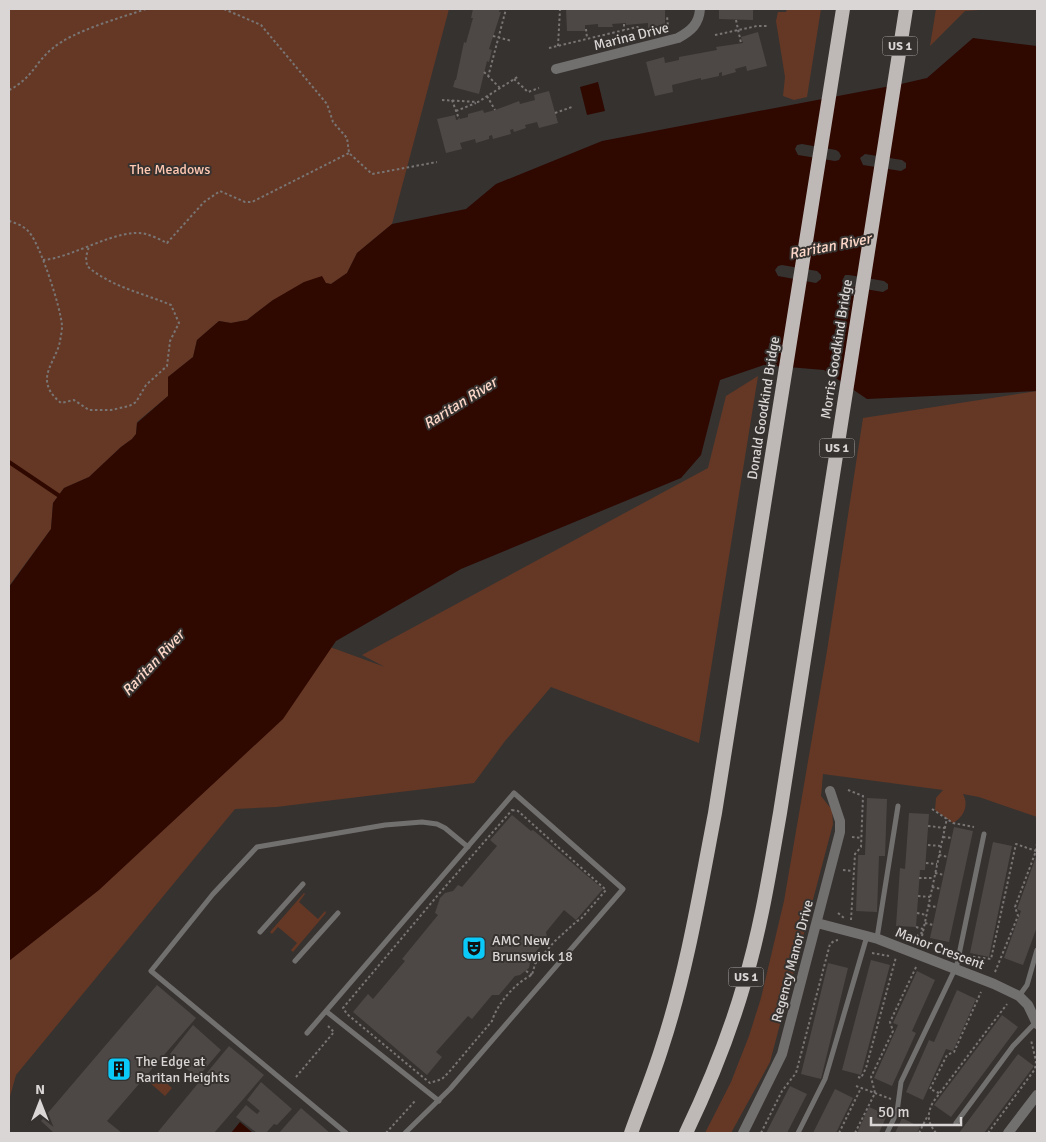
<svg xmlns="http://www.w3.org/2000/svg" width="1046" height="1142" font-family="Signika,sans-serif">
	<rect width="100%" height="100%" fill="#363230"/>
	<!-- green -->
	<path fill="#653825" d="M9,9h440l-57,215 -35,29 -10,20 -16,11 -5,-1 -53,17 -26,20 -16,3 -12,-2 -22,19 -4,17 -25,20v19l-31,26 -1,12 -4,5 -11,8 -32,30 -25,11 -11,15 -2,26 -42,57z
		M787,9h34l-14,88 -13,3 -11,-4 2,-19 -9,-56 2,-9h8z
		M936,9h59l-30,2 -35,35z
		M758,376l-59,367 -148,-56 -46,54 -31,42 -198,24 -41,2 -219,266 -7,25v-176l321,-277 55,20 -23,-12 346,-187 18,-72z
		M1037,391v426l-58,-20 -16,-3c6,11 1,23 -10,29l-18,-13 1,-12 7,-8 -120,-16 -2,22 11,14 1,14 -63,238 -39,71h-26l26,-51 18,-46 12,-38 23,-97 43,-250 36,-233z
		M304,893l1,1 -6,8 19,17 7,-8 1,2 -33,39 -2,-2 6,-7 -19,-16 -6,7 -2,-2z
		M156,1074l16,14 -7,8 -16,-14z"/>
	<!-- water -->
	<path fill="#2f0800" d="M973,38l64,8v345l-170,8 -43,-29 -60,-5 -44,15 -19,75 -20,23 -220,91 -125,72 -53,78 -184,171 -90,71v-374l42,-58 2,-26 11,-15 25,-11 32,-30 11,-8 4,-5 1,-11 31,-27v-19l25,-20 4,-17 22,-19 12,2 16,-3 26,-20 31,-18 18,-6 4,7 5,1 16,-11 10,-20 35,-29 74,-15 30,-25 106,-43 299,-57 26,-6z
		M598,82l7,29 -18,4 -7,-28z
		M240,1122l13,11h-22z"/>
	<!-- pier -->
	<path fill="#363230" d="M802,144l34,6 3,2 2,4 -2,4 -4,1 -37,-6 -3,-6 2,-4z
		M865,154l37,6 4,3v5l-5,3 -38,-6 -3,-7z
		M782,265l35,6 4,4v4l-5,4 -38,-7 -3,-6 3,-4z
		M845,275h4l35,6 4,3v5l-5,3 -36,-6 -5,-5z"/>
	<g fill="none" stroke-linecap="round" stroke-linejoin="round">
		<!-- stream -->
		<path stroke="#2f0800" stroke-width="4" d="M9,462l52,35"/>
	</g>
	<!-- building -->
	<path fill="#4d4846" d="M473,9h27l-1,3h2l-12,37 3,1 -3,12 -2,-1 -8,33 -26,-7 2,-7h1l8,-38 2,1 7,-25h-2z
		M566,9h99v19h-17v-5l-22,2v-2l-14,1 1,3h-15v-3l-11,1h-2v6h-18z
		M719,9h34v11l-34,-1z
		M758,32l9,34 -20,5 -1,-5 -11,3 1,3 -14,4v-4l-3,1v3l-18,4v-2l-29,7 1,7 -18,4 -9,-34 18,-5 1,6 14,-3v-3l38,-7 -1,-3 27,-4 -2,-6z
		M549,91l9,32 -19,5 -2,-6 -12,3 1,3 -12,4 -1,-3 -3,1 1,4 -18,5 -1,-4 -3,1v3l-13,4 -1,-4 -15,4 2,6 -16,4 -9,-34 18,-4 1,5 12,-3v-3l15,-4 1,3 11,-3 24,-9 1,3 15,-4 -1,-5z
		M867,798l20,1 -2,57h-6l-2,56 -21,-1 2,-56h7z
		M909,813l20,1 -4,56h-5l-4,57 -20,-1 4,-58 5,1z
		M512,815l19,16 2,-1 70,59 -27,31 -12,-10 -18,22 1,6 -16,20 -2,10 -9,7 -5,1 -16,19h-7l-20,24 -4,-3 -32,36 6,5 -15,18 -74,-63 15,-18 5,5 32,-38 -3,-2 36,-44 -3,-2 5,-15 5,-5 8,-2 5,-6 4,2 35,-41 -7,-6z
		M954,827l19,4 -24,111 -19,-4z
		M993,842l19,4 -23,111 -19,-4z
		M1037,854v58l-1,4h1v11l-14,38 -19,-7 17,-47 -4,-2z
		M871,960l19,5 -29,110 -19,-5z
		M828,963l20,5 -27,111 -20,-5z
		M917,971l18,9 -23,51 4,2 -24,53 -18,-8 24,-53 -5,-2z
		M157,985l39,33 -89,103 15,12h-68l-13,-12z
		M957,990l19,9 -23,52 -7,-2 -23,51 -17,-8 23,-52 5,2z
		M1002,1015l16,12 -67,90 -17,-12z
		M193,1025l28,25 -24,28 -27,-24z
		M229,1046l35,29 -50,58h-57z
		M1018,1054l16,12 -50,67h-25z
		M261,1082l31,27 -15,16 -3,-1 -8,9h-9l-21,-16 10,-12 11,9 3,-3 -13,-11z
		M790,1086l17,8 -20,39h-21z
		M835,1089l18,9 -17,35h-23z
		M869,1107l18,8 -8,18h-22z
		M301,1108l29,25h-51z
		M902,1118l18,9 -3,6h-22z"/>
	<g fill="none" stroke-linecap="round" stroke-linejoin="round">
		<!-- path -->
		<path stroke="#797574" stroke-width="2" stroke-dasharray="2.5 2.5" stroke-linecap="butt" d="M224,9l37,16 66,79 6,18 14,16 2,15 23,21 65,-12
			M736,20l5,23
			M624,24v6
			M586,29l1,9
			M666,29l2,-2 -1,-11
			M646,31l15,-1
			M715,35l42,-9h10
			M493,36l19,5
			M558,46l2,-37
			M549,48l88,-21 9,4v5
			M484,72l16,16
			M488,77l18,-68
			M514,79l14,13 11,-4
			M9,90c24,-12 26,-28 44,-42 20,-17 67,-30 93,-39
			M487,96l8,14
			M442,100l36,2 41,-26
			M452,100l7,19
			M456,111l20,-8
			M555,113l17,-6
			M9,221c7,2 15,5 20,11 11,12 32,76 33,94 0,4 -1,10 -2,15 -2,13 -14,27 -13,40 1,10 7,16 14,22l13,-3 15,10h22l18,-4 7,-4 10,-17 21,-19 3,-25 9,-18 -8,-18c-28,-12 -60,-18 -84,-39l-1,-9 3,-11
			M43,260c30,-2 75,-33 103,-26 7,2 15,6 21,9l37,-41 16,-11 25,11h7l97,-49
			M848,790l15,6 -2,51 -6,7 -4,66
			M932,809l21,14 21,4
			M512,810l6,1 88,79 -26,30 -3,1 -22,20 -20,23 -3,11c-16,7 -35,29 -40,46l-43,51 -7,7 -12,4 -83,-69 -4,-6 95,-113z
			M928,826l17,2
			M852,837l9,1
			M943,837l9,1
			M928,845l13,1
			M939,855l9,2
			M926,863l11,1
			M843,870l10,1
			M935,873l9,2
			M919,878h15
			M932,887l9,2
			M918,896l12,1
			M928,906l9,1
			M838,913l6,5
			M917,913l9,2
			M925,923l8,2
			M916,927l7,2
			M912,939l11,-7
			M921,941l26,-123
			M872,953l17,3
			M968,956l23,3 25,-115 20,7
			M526,971l6,4
			M995,972l23,-56 -3,-9 21,-56 1,-8
			M296,1077l38,-45 -6,-6
			M858,1077l3,1 5,-10 30,-111
			M856,1086l35,13
			M939,1093l-9,-4 17,-34 7,-3 27,-60
			M386,1133l29,-32
			M761,1133l21,-42 14,-18 34,-129 4,-3 4,-1
			M839,1133l22,-45
			M855,1133l20,-40 -4,-16 22,-46 -3,-9 27,-57
			M919,1133l8,-16
			M936,1133c-9,-11 -9,-19 -3,-31l74,-98
			M988,1133l47,-64 1,-8 -5,-21"/>
		<!-- service -->
		<path stroke="#72706f" stroke-width="5" d="M260,932l43,-48
			M877,938l21,-132
			M295,961l43,-48
			M956,969l28,-135
			M1019,996l8,-11 10,-35
			M327,1012l112,89
			M307,1033l207,-240 109,96 -173,200 -45,44
			M956,1123l57,-77 23,-24
			M346,1133l-195,-162 62,-77 44,-47 128,-22 37,-3 15,2 8,4 23,19
			M798,1133l27,-54 42,-143
			M887,1133l10,-21 4,-30 54,-113"/>
		<!-- minor -->
		<path stroke="#72706f" stroke-width="10" d="M556,69l122,-31c13,-7 21,-14 22,-29
			M817,923l61,16 116,45 25,12 9,9 9,19
			M743,1133l39,-79 58,-222v-11l-10,-30
			M1008,1133l29,-38"/>
		<!-- trunk -->
		<path stroke="#beb8b6" stroke-width="14" d="M631,1133c10,-28 22,-57 31,-86 25,-76 38,-156 53,-234l128,-804
			M686,1133c23,-48 43,-97 58,-149 17,-56 26,-114 36,-171l126,-804"/>
	</g>
	<!-- icons -->
	<defs>
		<g id="theatre-square" transform="scale(1.25)"><rect x="-9" y="-9" width="18" height="18" rx="4" fill="#0acafa" stroke="#363230"/><path d="M-5-5.5Q0-4 5-5.5V0Q5 5 0 6Q-5 5-5 0ZM-3.3-2.5H-1v1.5H-3.3ZM1-2.5H3.3v1.5H1ZM-2.8 1Q0 5.5 2.8 1Z" fill="#111"/></g>
		<g id="building-square" transform="scale(1.25)"><rect x="-9" y="-9" width="18" height="18" rx="4" fill="#0acafa" stroke="#363230"/><path d="M-4-6H4V6H1V3H-1V6H-4ZM-2.5-4.3h1.7v1.8h-1.7ZM.8-4.3h1.7v1.8H.8ZM-2.5-1h1.7V.8h-1.7ZM.8-1h1.7V.8H.8Z" fill="#111"/></g>
	</defs>
	<g fill-rule="evenodd">
		<use href="#theatre-square" x="474" y="948"/>
		<use href="#building-square" x="119" y="1069"/>
	</g>
	<g text-anchor="middle" stroke-width="4" stroke-linejoin="round" paint-order="stroke">
		<!-- shield labels -->
		<g fill="#363230" stroke="#a8a5a4" stroke-width="1">
			<rect x="882.5" y="36.5" width="35" height="19" rx="4"/>
			<rect x="819.5" y="438.5" width="35" height="19" rx="4"/>
			<rect x="728.5" y="967.5" width="35" height="19" rx="4"/>
		</g>
		<g font-size="12" font-weight="bold" fill="#d9d6d5">
			<text x="900" y="50">US 1</text>
			<text x="837" y="452">US 1</text>
			<text x="746" y="981">US 1</text>
		</g>
		<!-- street labels -->
		<g font-size="14" fill="#d9d6d5" stroke="#363230">
			<text transform="translate(631 36) rotate(-14)" y="5">Marina Drive</text>
			<text transform="translate(836 349) rotate(-81)" y="5">Morris Goodkind Bridge</text>
			<text transform="translate(763 408) rotate(-81)" y="5">Donald Goodkind Bridge</text>
			<text transform="translate(940 948) rotate(21)" y="5">Manor Crescent</text>
			<text transform="translate(792 961) rotate(-75)" y="5">Regency Manor Drive</text>
		</g>
		<!-- park labels -->
		<g font-size="14" fill="#ffc8b2" stroke="#363230">
			<text x="170" y="174">The Meadows</text>
		</g>
		<!-- poi labels -->
		<g font-size="14" fill="#d9d6d5" stroke="#363230" text-anchor="start">
			<text x="492" y="945">AMC New<tspan x="492" dy="16">Brunswick 18</tspan></text>
			<text x="136" y="1066">The Edge at<tspan x="136" dy="16">Raritan Heights</tspan></text>
		</g>
		<!-- water labels -->
		<g font-size="15" font-style="italic" fill="#fdd7c8" stroke="#363230">
			<text transform="translate(830 246) rotate(-11)" y="5">Raritan River</text>
			<text transform="translate(460 403) rotate(-32)" y="5">Raritan River</text>
			<text transform="translate(153 663) rotate(-47)" y="5">Raritan River</text>
		</g>
	</g>
	<!-- border -->
	<rect width="1046" height="1142" fill="none" stroke="#d9d6d5" stroke-width="20"/>
	<!-- north arrow -->
	<g transform="translate(40 1102)" stroke="#363230" stroke-width="4" paint-order="stroke">
	<path d="M0-4L9 19L0 12L-9 19Z" fill="#d9d6d5"/>
	<text y="-8" font-size="14" font-weight="bold" text-anchor="middle" fill="#d9d6d5">N</text>
	</g>
	<!-- scale -->
	<path d="M871 1117v8h90v-8" fill="none" stroke="#d9d6d5" stroke-width="2.5"/>
	<text x="878" y="1117" font-size="15" fill="#d9d6d5" stroke="#363230" stroke-width="4" paint-order="stroke">50 m</text>
</svg>
